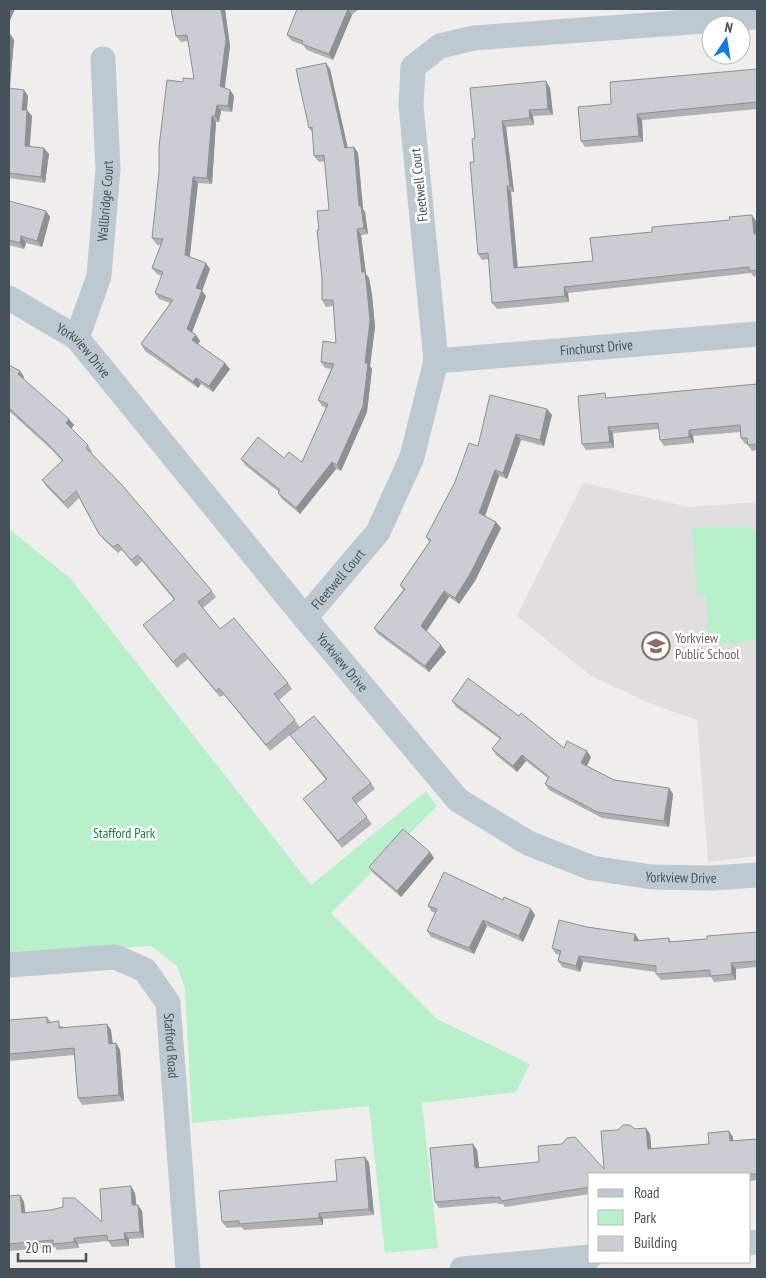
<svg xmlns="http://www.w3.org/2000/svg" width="766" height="1278" font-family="'PT Sans Narrow',sans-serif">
	<rect width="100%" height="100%" fill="#f0eded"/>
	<!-- education -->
	<path fill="#e1dedf" d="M583,483l106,24 68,-5v354l-49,6 -11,-142 -48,-17 -58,-27 -74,-60z"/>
	<!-- park -->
	<path fill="#b9f0cc" d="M752,526l1,5 4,-1v111l-48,5 -3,-50h-9l-5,-69z
		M9,529l61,49 241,307 115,-94 11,15 -106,107 106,106 93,45 -14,28 -94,11 16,145 -53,5 -16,-147 -177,17 -7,-134 -8,-23 -26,-20 -142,9z"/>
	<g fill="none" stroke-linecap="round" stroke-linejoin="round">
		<!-- minor -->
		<g stroke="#bdc9d0" stroke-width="25">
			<path id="s1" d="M9,298l68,40 228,280 153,182 70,43 64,25 60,9 59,1 46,-3"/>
			<path id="s2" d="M77,338l22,-62 9,-107 -5,-110"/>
			<path id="s3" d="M436,361l321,-27"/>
			<path id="s4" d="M305,618l73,-86 34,-75 24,-96 -25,-255 2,-39 27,-21 34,-8 283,-21"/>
			<path id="s5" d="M9,965l106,-8 30,13 23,33 20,266"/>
			<path d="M750,1243l7,-1"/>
			<path d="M462,1269l128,-12"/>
		</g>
	</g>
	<!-- wall -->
	<path fill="#aeb0b5" d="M171,9h54l5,37 -5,42 5,2 4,6 -2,16 -11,-1 -2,11h-3l-4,62 -14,-1 -8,74 20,12 -8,22 4,5 -14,36 4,3 4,6 -2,3 32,25 -17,23 -12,-8 -3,4 -53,-37 -4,-7 29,-41 -11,-4 -4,-6 7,-17 -5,-2 -5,-6 9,-23h-4l-5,-7 31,-156 11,-3 -6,-38 -7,1 -5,-6z
		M297,9h62l-7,6 -19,45 -26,-10 -4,-5 -11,-4 -5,-6z
		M9,33l1,1 4,6 -4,49 18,7 -1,14 5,6 -2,30 19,8 -4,29 -36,-5z
		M330,69l18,79 6,-1 4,6 5,56 2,3 3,22 -7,1 5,39 3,4 3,17 3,32 -5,39 2,3 -5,43 -26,59 -5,-2 -36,45 -18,-15 -4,-6 1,-1 -34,-27 -4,-6 43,-1 18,4 24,-54 -4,-2 -4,-6 13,-31 -6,-1 -4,-6 15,-19 -3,-37 -7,1 -4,-7v-22l-3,-48 10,-20 -4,-49 -6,1 -5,-6 -1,-23 -4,-5z
		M757,69v40l-115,11 1,22 -58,5 -4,-6 30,-37z
		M550,88l3,27 -20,1 1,9 -28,2 8,65h-3l7,75 75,-6 59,-29 104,-11 1,8v47l-3,1 -3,-4 -183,20 1,9 -72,7 -5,-6 -3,-44 -7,1 -4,-6 -4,-92 1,-24z
		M9,201l37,10 4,6 -8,30 -16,-4 -2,6 -15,-4z
		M9,365l11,6 4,6 -1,2 51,46 -3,3 17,17 4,7 -1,1 121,138 4,6 -13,11 17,21 68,54 4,6 -13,11 21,27 -30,24 -46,-56 -4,2 -32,-38 -11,9 -34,-43 31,-25 -32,-39 -6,6 -14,-17 -4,3 -14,-13 -5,-6 -20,-36 -11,11 -22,-23 -4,-6 20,-19 -10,-11 -43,-39z
		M757,384v66l-5,1 -5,-7h-2l-4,-6 -1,-6 -47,4 1,7 -30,3 -4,-6 -1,-11 -46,4 1,15 -28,2 -4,-6 27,-46z
		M547,409l5,6 -8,31 -23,-6 -14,39 -8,-3 -14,40 11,6 5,6 -26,53 -16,23 -10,-7 -23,34 20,21 -17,20 -51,-38 -4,-6 29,-38 -3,-5 29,-43 -3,-5 52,-91z
		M452,701l67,15 45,32 27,9 -4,9 27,14 59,14 -4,33 -67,-9 -53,-28 -4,-6 3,-6 -22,-17 -9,11 -21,-17 -4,-6 8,-10 -44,-32z
		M290,735l81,48 4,6 -19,15 16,20 -30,24 -39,-49 23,-19z
		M434,858l-33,39 -28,-24 -4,-6z
		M428,906l107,9 -12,27 -36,-16 -13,28 -43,-17 -4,-6 8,-18 -3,-1z
		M587,927l48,7 4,6v1l30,-3 2,4 36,-3 50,-7v35l-21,2v11l-22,2 -3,-5 -50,3 -5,-6v-2l-73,-10 -3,10 -18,-5 -4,-6 1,-6 -3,-1 -4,-6z
		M47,1017l4,5 12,5 48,3 2,14 3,-1 4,7 4,51 -42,4 -4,-7 -4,-43 -65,6v-41z
		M635,1129l15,5 1,14 58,-4 24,-7v4l24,-2v41l-7,1v-7h-160v20l-85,13 -2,-3h-5l-1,-1 -58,5 -4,-6 42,-52 2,18 125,1z
		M365,1157l4,6 5,52 -51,4v6l-79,5 -3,-3 -14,1 -5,-6 115,-41z
		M135,1193l1,12 6,6 2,27 -15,1v7l-17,1 -4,-6 -30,3 1,4 -22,2 -2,-3 -46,4v-55l11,-1 4,7 1,10 77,10z"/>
	<!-- shaded-wall -->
	<path fill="#8d9094" d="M9,9h6l-6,14z
		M221,9h4l5,37 -6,46 -4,-6z
		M348,9l4,6 -19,45 -4,-6z
		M10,34l4,6 -5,54v-49z
		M326,63l4,6 19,85 -4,-6z
		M546,81l4,7 3,27 -5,-6z
		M24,90l4,6 -2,20 -4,-6z
		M230,90l4,6 -2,16 -4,-6z
		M217,105l4,6 -2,11 -4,-6z
		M27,110l5,6 -3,36 -4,-6z
		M529,110l4,6 1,9 -4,-7z
		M637,114l5,6 1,22 -4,-6z
		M212,116l4,6 -4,62 -5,-6z
		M502,121l4,6 8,65 -4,-6z
		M354,147l4,6 5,56 2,3 3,22 -4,-6 -5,-22z
		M44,148l5,6 -4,29 -4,-6z
		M193,177l5,6 -9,78 -4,-6z
		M507,186l4,6 7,82 -4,-6z
		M46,211l4,6 -8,30 -5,-6z
		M752,215l4,6 1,18 -3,-5z
		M357,229l4,6 5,39 3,4 3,17 3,32 -5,39 2,3 -5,43 -26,59 -4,-6 28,-102 -3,-91z
		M21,236l5,7 -2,6 -4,-6z
		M206,263l4,6 -8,22 4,5 -15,39 -4,-6 9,-41z
		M564,287l4,6 1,9 -4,-6z
		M196,335l4,6 -3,5 -5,-6z
		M225,363l5,6 -17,23 -4,-6z
		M20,371l4,6 -2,3 -4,-6z
		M196,378l5,6 -3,4 -5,-6z
		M547,409l5,6 -8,31 -4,-6z
		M69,419l5,6 -3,4 -5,-6z
		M608,427l5,6 1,15 -4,-6z
		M689,430l4,6 1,7 -5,-6z
		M516,434l5,6 -14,39 -4,-6z
		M332,462l4,7 -36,45 -4,-6z
		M495,470l4,6 -15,43 -5,-6z
		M496,522l5,6 -26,53 -16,23 -4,-6z
		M444,591l5,6 -23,35 -5,-6z
		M441,645l5,7 -17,20 -4,-6z
		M587,751l4,6 -6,12 -4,-6z
		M522,755l4,6 -9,11 -4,-6z
		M669,788l4,6 -4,33 -5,-6z
		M430,852l4,6 -33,39 -4,-6z
		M531,909l4,6 -12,27 -4,-6z
		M483,920l4,6 -13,28 -5,-6z
		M635,934l4,6 -1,8 -4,-7z
		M579,956l4,6 -3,10 -4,-6z
		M731,963l5,6v11l-4,-6z
		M107,1024l4,6 2,20 -4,-6z
		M116,1043l4,7 4,51 -5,-6z
		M646,1128l4,6 2,21 -4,-6z
		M729,1131l4,6 1,11 -4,-7z
		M473,1144l4,6 3,24 -5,-6z
		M365,1157l4,6 5,52 -5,-6z
		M131,1186l4,7 2,18 -5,-6z
		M20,1195l4,7 2,17 -4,-6z
		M138,1205l4,6 2,27 -4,-6z
		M319,1213l4,6v6l-4,-7z
		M124,1233l5,6v7l-4,-7z
		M74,1238l4,6 1,4 -5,-6z"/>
	<!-- building -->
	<path fill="#cacdd3" stroke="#8d9094" d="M171,9h50l5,31 -6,46 10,4 -2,16 -11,-1 -2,11h-3l-5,62 -14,-1 -8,78 21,8 -10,25 6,2 -15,39 9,6 -4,5 33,23 -16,23 -13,-8 -3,4 -52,-38 32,-44 -18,-7 8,-21 -11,-4 11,-29 -11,-1 7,-66v-25l8,-67 16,2v-4l11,1 -7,-44 -11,1z
		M297,9h51l-19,45 -27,-10 1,-3 -16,-6z
		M326,63l19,85 9,-1 5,59h2l3,22 -7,1 5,43h3l2,17 3,32 -5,42h3l-5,43 -26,59 -5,-3 -36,46 -18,-15 2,-3 -39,-31 17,-22 26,21 5,-6 13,10 26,-58 -10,-4 16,-36 -13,-2 2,-21 13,2 -3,-43h-11v-22l-5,-48h2l-2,-19 12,-1 -5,-55 -10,1 -2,-29 -3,1 -13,-59z
		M757,69v33l-120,12 2,22 -58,5 -3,-34 33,-3 -1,-22z
		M546,81l2,28 -19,1 1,8 -28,3 8,65h-3l7,82 79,-7 -3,-23 62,-6v-5l78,-7 -1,-3 23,-2 2,19h3v36l-8,1v-4l-185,20 1,9 -73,7 -4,-50 -10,1 -8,-92h4l-2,-23 3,-1 -5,-50z
		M9,88l15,2 -2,20h5l-2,36 19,2 -3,29 -32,-4z
		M9,201l37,10 -9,30 -16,-5 -1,7 -11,-3z
		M9,365l11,6 -2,3 51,45 -3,4 22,22 -2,3 36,37 90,106 -14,11 22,27 14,-11 54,65 -14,11 21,26 -29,25 -47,-57 -3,3 -32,-38 -11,9 -30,-37 32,-26 -37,-44 -7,5 -13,-16 -5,3 -14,-13 -23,-43 -12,11 -22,-22 21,-20 -15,-16 -39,-36z
		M757,384v60l-9,1 -1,-7h-6l-1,-13 -51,5v7l-29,3 -2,-17 -50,4 2,15 -28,2 -4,-48 27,-3 1,5z
		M490,395l57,14 -7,31 -24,-6 -13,39 -8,-3 -16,43 17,9 -26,52 -15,24 -11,-7 -23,35 20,19 -16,21 -51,-38 31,-39 -5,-4 31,-45 -5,-3 29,-55 14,-39 9,3z
		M468,678l51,38 2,-3 43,35 3,-7 20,10 -6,12 33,17 55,8 -5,33 -67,-9 -52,-28 4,-7 -27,-22 -9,11 -21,-17 9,-11 -49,-37z
		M314,716l57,67 -19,15 15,19 -29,24 -35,-42 24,-20 -37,-44z
		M403,829l27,23 -33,39 -28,-24z
		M444,872l59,28 1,-3 27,12 -12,27 -36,-16 -14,28 -42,-17 10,-22 -9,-3z
		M559,920l28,7 48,7 -1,7 35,-3v4l38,-3v-3l50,-4v29l-26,2 1,11 -22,2v-6l-54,4v-8l-77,-10 -3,10 -18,-5 3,-10 -9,-3z
		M47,1017v6l12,-2v7l48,-4 2,20 7,-1 3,52 -41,3 -4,-50 -65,6v-34z
		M623,1125h7l5,4 11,-1 2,21 61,-5 -1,-11 21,-2 1,10 27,-2v35h-167v13l-89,14 -1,-4 -6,1v-1l-59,5 -5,-54 43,-4 2,24 64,-6 -1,-16 24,-2 5,-6 8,-1 29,32 -3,-38 17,-1z
		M365,1157l4,52 -50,4v5l-80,6v-3l-17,1 -3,-31 118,-10 -2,-21z
		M131,1186l1,19h6l2,27 -16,1 1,6 -17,2 -1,-6 -33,3v4l-21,2v-4l-44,4v-48l11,-1 2,18 29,-3 12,-3v-9h12l27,24 -2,-33z"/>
	<!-- icons -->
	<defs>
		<g id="school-ring" transform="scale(1.4375)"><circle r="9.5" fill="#fff" stroke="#8d6e63" stroke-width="1.5"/><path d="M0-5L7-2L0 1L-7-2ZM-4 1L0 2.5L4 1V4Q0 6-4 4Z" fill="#8d6e63"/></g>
	</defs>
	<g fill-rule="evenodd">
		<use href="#school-ring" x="656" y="646"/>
	</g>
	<g text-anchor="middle" stroke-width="5" stroke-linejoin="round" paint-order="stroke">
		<!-- street labels -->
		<g font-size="14" fill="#45525c" stroke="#fff">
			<text transform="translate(419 185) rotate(-96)" y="5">Fleetwell Court</text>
			<text dy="5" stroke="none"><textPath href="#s2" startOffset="141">Wallbridge Court</textPath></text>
			<text dy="5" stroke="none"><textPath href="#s3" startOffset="161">Finchurst Drive</textPath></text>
			<text dy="5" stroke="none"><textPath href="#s1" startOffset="92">Yorkview Drive</textPath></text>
			<text dy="5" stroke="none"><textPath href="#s4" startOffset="51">Fleetwell Court</textPath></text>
			<text dy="5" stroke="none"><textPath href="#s1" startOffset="498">Yorkview Drive</textPath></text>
			<text dy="5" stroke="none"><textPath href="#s1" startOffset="918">Yorkview Drive</textPath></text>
			<text dy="5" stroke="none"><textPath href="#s5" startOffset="222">Stafford Road</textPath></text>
		</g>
		<!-- education labels -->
		<g font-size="14" fill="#785e54" stroke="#fff" text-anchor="start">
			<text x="675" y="643">Yorkview<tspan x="675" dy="16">Public School</tspan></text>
		</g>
		<!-- park labels -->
		<g font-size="14" fill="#138043" stroke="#fff">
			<text x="124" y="838">Stafford Park</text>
		</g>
	</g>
	<!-- border -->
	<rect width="766" height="1278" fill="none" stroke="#45525c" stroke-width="20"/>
	<!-- legend -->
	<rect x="588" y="1173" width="162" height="90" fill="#ffffff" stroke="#b5babe"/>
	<rect x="598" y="1189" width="25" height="8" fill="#bdc9d0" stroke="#b5babe"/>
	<text x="634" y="1198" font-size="15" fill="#45525c">Road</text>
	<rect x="598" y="1210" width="25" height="15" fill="#b9f0cc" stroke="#b5babe"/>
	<text x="634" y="1223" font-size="15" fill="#45525c">Park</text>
	<rect x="598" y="1236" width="25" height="15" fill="#cacdd3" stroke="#b5babe"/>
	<text x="634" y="1248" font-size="15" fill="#45525c">Building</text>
	<!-- north arrow -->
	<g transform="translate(726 40) rotate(12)"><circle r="24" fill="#ffffff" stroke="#b5babe"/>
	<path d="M0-4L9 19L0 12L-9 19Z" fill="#127ae6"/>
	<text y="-8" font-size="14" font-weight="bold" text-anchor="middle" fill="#45525c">N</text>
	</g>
	<!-- scale -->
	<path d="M18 1253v8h68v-8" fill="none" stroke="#45525c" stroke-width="2.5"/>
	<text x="25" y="1253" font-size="15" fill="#45525c" stroke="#ffffff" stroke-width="4" paint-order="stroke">20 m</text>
</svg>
